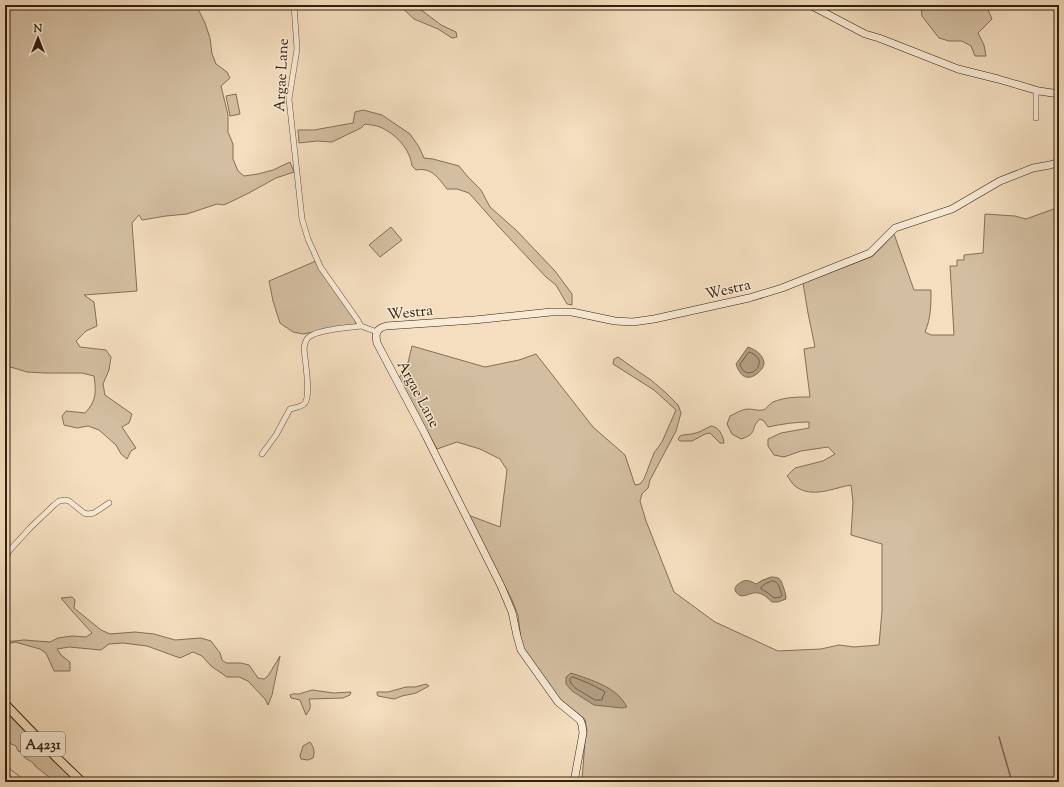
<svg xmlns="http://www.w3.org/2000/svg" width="1064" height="787" font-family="'Sorts Mill Goudy',serif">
	<rect width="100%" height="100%" fill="#f4debf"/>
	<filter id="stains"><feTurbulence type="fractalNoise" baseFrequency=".005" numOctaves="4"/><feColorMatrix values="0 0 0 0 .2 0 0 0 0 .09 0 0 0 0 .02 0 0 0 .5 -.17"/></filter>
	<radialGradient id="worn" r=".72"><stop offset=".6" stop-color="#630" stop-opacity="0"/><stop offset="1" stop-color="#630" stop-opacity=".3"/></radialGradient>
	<!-- green -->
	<path fill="#d3bea1" stroke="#836f57" d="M5,5h191l9,18 5,15 2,16 4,10 11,8 3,6 -9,8 7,29v17l5,12v15l5,12 6,5 14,-2 15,-4 17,-8 4,10 -18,6 -29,16 -23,11 -7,-1 -30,10 -21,2 -24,4 -3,-5 -7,8 5,68 -53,4 10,7 3,24 -11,5 -10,10 4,6 26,3 5,7 -2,13 -6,14 2,11 27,19 -3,9 -7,4 14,21 -5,3 -4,8 -6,-5 -5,-9 -17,-15 -11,-4 -11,2 -13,-3 -2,-9 4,-5 19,2c12,-13 11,-21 9,-37l-12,-3h-37l-18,-1 -13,-4 -9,-2z
		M399,5h14l11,7 17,13 15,7 1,5 -5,1 -14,-9 -24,-10z
		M921,5h65l6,14 -14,14 6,12 2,11h-11l-4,-10 -9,-5h-13l-10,-3 -17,-22z
		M236,94l4,20 -10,2 -4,-20z
		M363,110l19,5 28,19 9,13 5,11 9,1 26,7 9,11 13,13 9,17 27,24 38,40 17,23v11l-5,-1 -11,-19 -10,-8 -46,-49 -31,-35 -12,-4h-10c-9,-11 -15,-22 -31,-19l-4,-4c-2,-17 -16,-32 -32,-39 -5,-2 -10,-2 -15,-3l-4,4 -29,14 -15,-1 -18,2 -1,-13h16l39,-7 2,-11z
		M1059,207v575h-476l-1,-2 3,-39 2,-9 -2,-13 -25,-20 -38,-50 -4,-34 -6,-15 -44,-85 32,12 7,-57 -7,-11 -20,-10 -23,-7 -20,7 -39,-70 9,-12 5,-21 73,21 34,-7 17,-6 57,73 32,28 10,30 5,-1 4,-5 10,-26 8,-11 14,-32 -22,-20 -41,-26 1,-5 4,-2 21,15 12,8 14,12 13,13 3,8 -5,18 -26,49 -2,8 -6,6 -2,7 6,20 28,71 41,30 63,29 43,-2 18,-4 15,2 25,-2 3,-34v-67l-31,-9 2,-33 -2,-17c-18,3 -39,14 -56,1 -3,-2 -5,-7 -8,-10l8,-8 28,-7 12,-7 -7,-7 -27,4 -17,6 -10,-2 -6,-9v-7l13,-6 28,-5v-6c-14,0 -27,2 -41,5l-4,-6 -4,-2c-11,10 -1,14 -19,20l-9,-5 -5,-10 3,-8c6,-3 11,-6 17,-7 6,0 11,2 16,1 4,-1 6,-6 10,-8 12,-5 24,-5 37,-5l-6,-48 11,-2 -7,-34 -5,-30 70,-27 21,-22 20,56h17c0,15 0,28 -6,42l6,3h23l-4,-69h7v-6h7v-5l19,-2 2,-39 30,2 11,3z
		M391,227l11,13 -22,17 -11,-12z
		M316,261l40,60 -1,4 -52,9 -10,-2 -13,-9 -7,-22 -4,-20z
		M711,426c8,1 12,9 13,17h-4l-10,-10 -5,1 -13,7h-12l-2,-2 2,-3 3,-1 9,-1 7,-2z
		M72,597l3,3 -1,8 27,22 9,4 25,-2 19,2 21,6 26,-2 10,3 9,12 2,7 4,3h15l8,2 9,13 6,1 4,-3 12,-20 -8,39 -4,10 -3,-6 -17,-18 -9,-4h-12l-16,-11 -9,-10 -9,-4 -13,6 -33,-12 -24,-3 -14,1 -8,6 -32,-3 -12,2 4,6 9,7v9h-16l-8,-18 -6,-4 -25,-7 -10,3v-3l19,-2 26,2 8,-4 14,-2 14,1 6,-4 -20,-22 -11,-13z
		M426,684l3,2 -13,7 -14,3 -8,3 -16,-3 -1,-2v-2h11l18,-5h9z
		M312,690l22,3 17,-1 -1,3 -7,3 -34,1c2,8 2,9 -3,16l-6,-15 -9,-2 -1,-3c4,-2 5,-1 9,-1 4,-1 9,-3 13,-4z
		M5,710l53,55c6,4 13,11 19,17h-24l-4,-5 -14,-11 -1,-2 -5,-4h-1l-3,-2 -4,-6 -3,-1 -2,-5 -5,-2 -4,-6 1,-1 -3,-2z
		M310,742c4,5 5,10 3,16l-5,2 -7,-1 -1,-3 3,-10z"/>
	<!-- water -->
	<path fill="#b29d82" stroke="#7f6b53" d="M748,347c8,3 14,7 16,15 0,5 -2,7 -6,11 -11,9 -18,3 -22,-9z
		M771,577c10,0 10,3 13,12 1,3 2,6 2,10l-8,3h-6c-5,-4 -8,-8 -14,-9 -7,-2 -16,8 -22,-1 -2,-3 -1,-2 0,-6 8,-7 11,-7 20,-2l7,-4z
		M571,673c15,5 38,12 49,24 3,3 5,7 7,10l-5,1 -28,-3 -22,-14 -6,-7v-7z"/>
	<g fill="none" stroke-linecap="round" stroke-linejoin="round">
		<!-- shore -->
		<path stroke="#725e48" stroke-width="1" d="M749,352c25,8 -2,34 -9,13z
			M772,581c8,0 7,8 10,14l-1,2 -7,1 -6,-5 -7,-4v-2l4,-3z
			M573,677l15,6 16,8 1,2 -2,3 -1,4h-7l-20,-12 -5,-6v-3z"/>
		<!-- stream -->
		<path stroke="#7f6b53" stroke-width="1.5" d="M999,737l13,45"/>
		<!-- street casing -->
		<g stroke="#63503a" stroke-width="6">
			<path id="street" d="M294,5l3,44 -8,50 13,120 6,20 13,29 36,51 4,7 16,6
				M1036,118v-24l3,-3
				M262,454l14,-19 14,-26c4,-1 12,-2 15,-6 6,-8 0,-43 -1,-55 1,-4 1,-8 5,-11 10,-8 39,-9 52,-11
				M5,560l4,-9 21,-23 24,-23 5,-4 6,-1 4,1 15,12 4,1 6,-1 15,-10
				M5,766l4,6 14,10"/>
		</g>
		<!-- secondary casing -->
		<g stroke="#33200d" stroke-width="8">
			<path id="secondary" d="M810,5l55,29 14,4 79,31 40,10 41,12 20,3
				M574,782l9,-49 -1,-8 -2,-5 -22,-18 -37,-52 -4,-14 -5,-24 -11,-26 -77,-154 -47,-89c-2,-10 -1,-14 9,-17l88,-6 77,-8h21l43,9 18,1 21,-3 95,-21 33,-10 88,-35 25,-25 57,-19 48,-28 33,-13 17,-3 9,-3"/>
		</g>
		<!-- primary casing -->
		<g stroke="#33200d" stroke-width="10">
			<path id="primary" d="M5,704l53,55 24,23"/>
		</g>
		<!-- street -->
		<use href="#street" stroke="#f8ead5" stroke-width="5"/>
		<!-- secondary -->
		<use href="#secondary" stroke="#f8ead5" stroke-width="7"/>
		<!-- primary -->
		<use href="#primary" stroke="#f4debf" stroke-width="8"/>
	</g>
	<g text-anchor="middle" stroke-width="3" stroke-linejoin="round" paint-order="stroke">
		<!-- shield labels -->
		<rect fill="#f8ead5" stroke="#6e5d49" stroke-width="1" x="21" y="732" width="44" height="24" rx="3"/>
		<g font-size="14" font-weight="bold" fill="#33200d">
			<text x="43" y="749">A4231</text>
		</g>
		<!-- street labels -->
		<g font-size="15" fill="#33200d" stroke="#f8ead5">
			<text transform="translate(281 75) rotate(-87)" y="5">Argae Lane</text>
			<text transform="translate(728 289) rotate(-13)" y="5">Westra</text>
			<text transform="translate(410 312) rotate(-6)" y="5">Westra</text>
			<text transform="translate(419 394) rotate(62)" y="5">Argae Lane</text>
		</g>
	</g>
	<!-- margin -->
	<rect width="1064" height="787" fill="none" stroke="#f4debf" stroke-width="20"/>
	<rect x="6" y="6" width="1052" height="775" fill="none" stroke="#33200d" stroke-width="2"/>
	<rect x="10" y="10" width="1044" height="767" fill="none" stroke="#33200d"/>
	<!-- north arrow -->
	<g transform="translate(38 38)" stroke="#f8ead5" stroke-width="3" paint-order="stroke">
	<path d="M0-3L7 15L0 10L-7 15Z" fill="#33200d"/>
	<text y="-6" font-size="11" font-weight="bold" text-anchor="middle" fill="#33200d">N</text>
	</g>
	<rect width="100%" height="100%" filter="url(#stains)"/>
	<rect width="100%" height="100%" fill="url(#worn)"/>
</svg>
